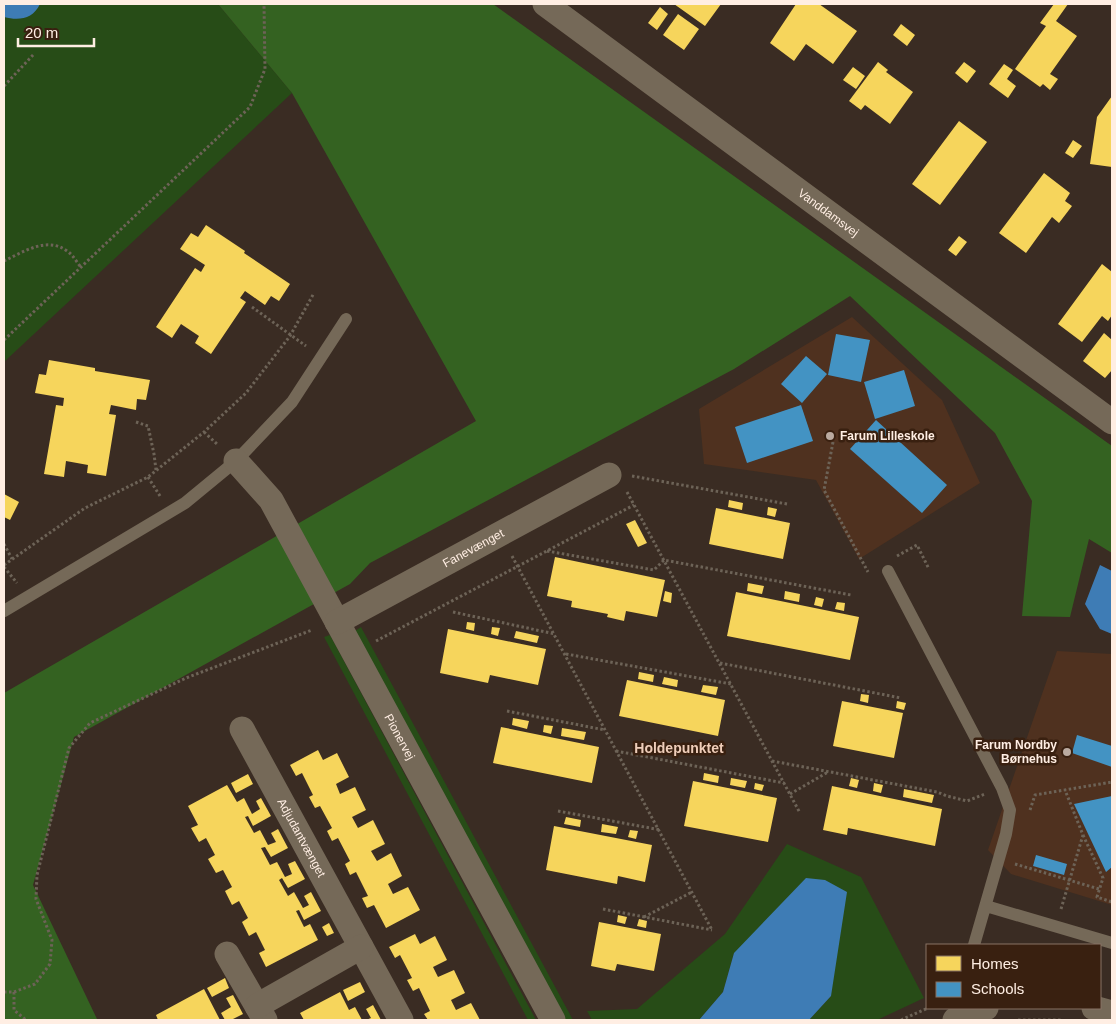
<svg xmlns="http://www.w3.org/2000/svg" width="1116" height="1024" font-family="Arial,sans-serif">
	<rect width="100%" height="100%" fill="#3a2c23"/>
	<!-- built -->
	<path fill="#4f311f" d="M852,317l90,83 38,83 -121,76 -43,-79 -112,-16 -5,-55z
		M1057,651l55,3v251l-101,-31 -23,-24z"/>
	<!-- green -->
	<path fill="#274c17" d="M4,4h214l74,89 -288,269z
		M361,627l212,393h-8l-210,-389z
		M330,635l206,385h-8l-204,-383z
		M787,844l74,33 63,121 -47,22h-68l22,-24 -97,-43 -11,39 -24,28h-107l-5,-9 50,-2 88,-75z"/>
	<!-- forest -->
	<path fill="#346221" d="M218,4h275l619,442v107l-23,-14 -19,78 -48,-1 10,-115 -37,-68 -145,-137 -116,73 -364,194 -20,21 -276,153 -41,148 64,134 -93,1v-327l472,-272 -184,-328z"/>
	<!-- water -->
	<path fill="#3e7cb5" d="M4,4h36c-7,15 -21,17 -36,13z
		M1100,565l12,6v63l-12,-5 -15,-25z
		M806,878l19,2 22,12 -16,104 -22,24h-110l24,-28 11,-39z"/>
	<!-- homes -->
	<path fill="#f6d55c" d="M674,4h47l-16,22z
		M796,4h23l38,27 -24,33 -27,-20 -12,17 -24,-18z
		M1054,4h14l-12,17 21,15 -27,38 8,5 -8,11 -7,-6 -3,3 -25,-18 31,-43 -6,-3z
		M660,7l8,7 -11,16 -9,-7z
		M678,14l21,15 -15,21 -21,-15z
		M901,24l14,11 -8,11 -14,-11z
		M878,62l10,8 -2,2 27,20 -23,32 -25,-19 -4,5 -12,-9z
		M964,62l12,9 -9,12 -12,-10z
		M1004,64l9,6 -6,9 9,7 -8,12 -19,-14z
		M853,67l12,9 -9,13 -13,-9z
		M1112,96v71l-22,-3 7,-47z
		M959,121l28,21 -47,63 -28,-21z
		M1073,140l9,6 -9,12 -8,-5z
		M1044,173l26,20 -5,8 7,5 -13,17 -7,-6 -26,36 -27,-20z
		M206,225l39,26 -1,2 46,31 -11,17 -8,-5 -6,9 -20,-14 -5,7 6,4 -35,52 -16,-11 4,-7 -18,-12 -9,14 -16,-11 39,-59 6,4 4,-7 -25,-16 11,-16 7,4z
		M959,236l8,6 -11,14 -8,-6z
		M1102,264l10,8v43l-4,6 -6,-5 -20,26 -24,-18z
		M1104,333l8,7v30l-7,8 -22,-17z
		M49,360l46,8v3l55,9 -4,20 -9,-1 -1,11 -25,-5 -2,9 7,1 -10,61 -19,-3 1,-8 -22,-4 -2,16 -20,-3 12,-69 7,1 1,-8 -29,-5 4,-19 7,1z
		M4,494l15,8 -9,18 -6,-3z
		M729,500l14,3 -1,7 -14,-3z
		M768,507l9,2 -2,8 -8,-2z
		M716,508l74,15 -7,36 -74,-15z
		M635,520l12,23 -9,4 -12,-23z
		M555,557l110,23 -8,37 -31,-6 -2,10 -17,-4 1,-3 -37,-7 1,-6 -25,-5z
		M748,583l16,3 -2,8 -15,-3z
		M665,591l7,2 -1,10 -8,-2z
		M785,591l15,3 -1,8 -15,-3z
		M736,592l123,25 -9,43 -123,-24z
		M816,597l8,2 -2,8 -8,-2z
		M837,602l8,1 -1,8 -9,-2z
		M467,622l8,1 -1,8 -8,-2z
		M492,627l8,1 -2,8 -7,-2z
		M448,629l98,20 -8,36 -48,-10 -2,8 -48,-10z
		M516,631l23,5 -2,7 -23,-5z
		M639,672l15,3 -1,7 -15,-3z
		M664,677l14,3 -1,7 -15,-3z
		M627,680l98,20 -7,36 -99,-20z
		M703,685l15,2 -2,8 -15,-3z
		M861,694l8,1 -1,8 -8,-2z
		M842,701l61,12 -9,45 -61,-12z
		M897,701l9,2 -2,7 -8,-2z
		M513,718l16,3 -2,8 -15,-4z
		M544,725l9,1 -2,8 -8,-2z
		M501,727l98,20 -7,36 -99,-20z
		M562,728l24,4 -2,8 -23,-4z
		M318,750l5,10 14,-7 12,24 -13,7 4,10 15,-7 11,23 -14,7 6,11 15,-8 12,24 -14,7 6,10 14,-8 11,23 -14,8 5,10 15,-7 12,23 -34,18 -12,-23 -7,3 -5,-10 6,-2 -12,-24 -6,3 -5,-11 5,-3 -12,-23 -6,3 -5,-10 5,-3 -12,-22 -5,2 -6,-11 4,-2 -11,-22 -6,3 -6,-11z
		M704,773l15,3 -1,7 -15,-3z
		M248,774l5,10 -17,9 -5,-10z
		M731,778l16,3 -2,7 -15,-3z
		M851,778l8,2 -2,8 -8,-2z
		M693,781l84,17 -9,44 -84,-16z
		M755,783l9,2 -2,6 -8,-2z
		M874,783l9,2 -2,8 -8,-2z
		M227,785l10,17 7,-4 8,16 8,-5 -4,-8 5,-3 10,18 -18,10 -5,-10 -3,1 9,16 6,-3 8,15 8,-3 -5,-9 7,-4 10,19 -17,9 -6,-10 -4,1 9,17 7,-3 8,15 7,-3 -4,-10 7,-3 10,18 -17,9 -6,-10 -3,2 9,16 6,-4 9,16 6,-3 -5,-9 7,-4 10,19 -17,9 -5,-10 -3,1 8,16 6,-3 8,16 -52,27 -7,-14 6,-3 -9,-18 -7,4 -7,-14 6,-4 -9,-17 -7,4 -7,-14 7,-4 -9,-17 -7,3 -8,-14 7,-4 -9,-17 -7,4 -8,-14 7,-3 -10,-19z
		M832,786l110,23 -7,37 -87,-18 -1,7 -24,-5z
		M904,789l30,6 -2,8 -29,-6z
		M566,817l15,3 -1,7 -16,-3z
		M602,824l16,3 -2,7 -15,-2z
		M554,826l98,19 -7,37 -27,-6 -1,8 -71,-14z
		M630,830l8,1 -2,8 -8,-2z
		M618,915l9,2 -2,7 -8,-2z
		M639,919l8,2 -1,7 -9,-2z
		M599,922l62,12 -7,37 -37,-7 -2,7 -24,-5z
		M329,923l5,10 -7,3 -5,-9z
		M415,934l5,10 15,-8 12,24 -14,7 5,10 16,-7 11,23 -14,7 5,10 15,-7 9,17h-52l-4,-6 6,-3 -11,-23 -6,3 -6,-11 5,-2 -12,-23 -5,3 -6,-11z
		M225,978l4,10 -17,9 -5,-9z
		M360,982l5,10 -17,9 -5,-11z
		M204,989l16,31h-62l-2,-5z
		M340,992l9,18 6,-3 7,13h-58l-4,-7z
		M233,995l10,19 -12,6h-6l-4,-7 10,-6 -5,-9z
		M373,1005l8,15h-15l5,-2 -5,-9z"/>
	<!-- schools -->
	<path fill="#4393c3" d="M836,334l34,6 -9,42 -33,-7z
		M806,356l21,18 -25,29 -21,-19z
		M904,370l11,36 -40,13 -11,-37z
		M801,405l12,36 -66,22 -12,-36z
		M876,420l71,65 -25,28 -72,-64z
		M1077,735l35,11v21l-40,-14z
		M1112,796v71l-6,5 -32,-68z
		M1036,855l31,9 -3,11 -31,-9z"/>
	<g fill="none" stroke-linecap="round" stroke-linejoin="round">
		<!-- path -->
		<path stroke="#6d6357" stroke-width="3" stroke-dasharray="2.5 2.5" stroke-linecap="butt" d="M4,86l30,-32
			M4,261c19,-9 43,-25 63,-10 6,4 9,10 13,15
			M252,307l54,39
			M4,340l246,-233 15,-38 -1,-65
			M136,422l12,4 6,28 2,16
			M204,432l14,13
			M833,442l-9,48 44,82
			M632,476l155,28
			M148,477l12,19
			M627,492l173,321
			M4,544l8,15
			M547,551l107,19 10,-10 187,35
			M512,556l200,374
			M897,556l20,-11 12,24
			M4,565l81,-57 63,-31 56,-45 42,-39 44,-57 24,-43
			M4,567l13,16
			M453,612l102,22
			M376,641l258,-136
			M566,654l165,30
			M720,663l181,35
			M507,711l98,19
			M616,751l168,32
			M772,761l165,31 10,4 20,5 18,-7
			M790,794l38,-22
			M1030,810l5,-15 77,-13
			M558,811l103,19
			M1083,835l20,43 -6,19 15,5
			M1015,864l84,25
			M603,909l109,21
			M1061,909l22,-74 -18,-45
			M644,917l48,-25
			M4,992h10l21,-8 15,-20 2,-24 -16,-41 1,-24 32,-127 21,-25 96,-45 126,-48
			M14,992v18l12,10
			M901,1020l27,-12
			M1018,1020h43"/>
		<!-- service -->
		<path stroke="#756958" stroke-width="12" d="M888,571l114,217 8,22 -4,24 -32,111
			M4,611l181,-108 51,-42 56,-59 54,-83
			M986,906l126,37"/>
		<!-- minor -->
		<g stroke="#756958" stroke-width="25">
			<path id="s1" d="M545,4l567,418"/>
			<path id="s2" d="M236,461l35,39 282,520"/>
			<path id="s3" d="M337,622l272,-147"/>
			<path id="s4" d="M242,729l159,291"/>
			<path d="M227,954l38,66"/>
			<path d="M257,1006l104,-59"/>
			<path d="M1094,1008l18,5"/>
			<path d="M955,1020l31,-12"/>
		</g>
	</g>
	<!-- markers -->
	<g fill="#baaaa0" stroke="#392010" stroke-width="2">
		<circle cx="830" cy="436" r="5"/>
		<circle cx="1067" cy="752" r="5"/>
	</g>
	<g text-anchor="middle" stroke-width="5" stroke-linejoin="round" paint-order="stroke">
		<!-- street labels -->
		<g font-size="12" fill="#ffeee3" stroke="#392010">
			<text dy="4" stroke="none"><textPath href="#s1" startOffset="352">Vanddamsvej</textPath></text>
			<text dy="4" stroke="none"><textPath href="#s3" startOffset="155">Fanevænget</textPath></text>
			<text dy="4" stroke="none"><textPath href="#s2" startOffset="322">Pionervej</textPath></text>
			<text dy="4" stroke="none"><textPath href="#s4" startOffset="124">Adjudantvænget</textPath></text>
		</g>
		<!-- poi labels -->
		<g font-size="12" font-weight="bold" fill="#ffeee3" stroke="#392010" text-anchor="start">
			<text x="840" y="440">Farum Lilleskole</text>
			<text x="1057" y="749" text-anchor="end">Farum Nordby<tspan x="1057" dy="14">Børnehus</tspan></text>
		</g>
		<!-- neighbourhood labels -->
		<g font-size="14" font-weight="bold" fill="#eecdb9" stroke="#392010">
			<text x="679" y="753">Holdepunktet</text>
		</g>
	</g>
	<!-- border -->
	<rect width="1116" height="1024" fill="none" stroke="#ffeee3" stroke-width="10"/>
	<!-- legend -->
	<rect x="926" y="944" width="175" height="65" fill="#392010" stroke="#887264"/>
	<rect x="936" y="956" width="25" height="15" fill="#f6d55c" stroke="#887264"/>
	<text x="971" y="969" font-size="15" fill="#ffeee3">Homes</text>
	<rect x="936" y="982" width="25" height="15" fill="#4393c3" stroke="#887264"/>
	<text x="971" y="994" font-size="15" fill="#ffeee3">Schools</text>
	<!-- scale -->
	<path d="M18 38v8h76v-8" fill="none" stroke="#ffeee3" stroke-width="2.5"/>
	<text x="25" y="38" font-size="15" fill="#ffeee3" stroke="#392010" stroke-width="4" paint-order="stroke">20 m</text>
</svg>
